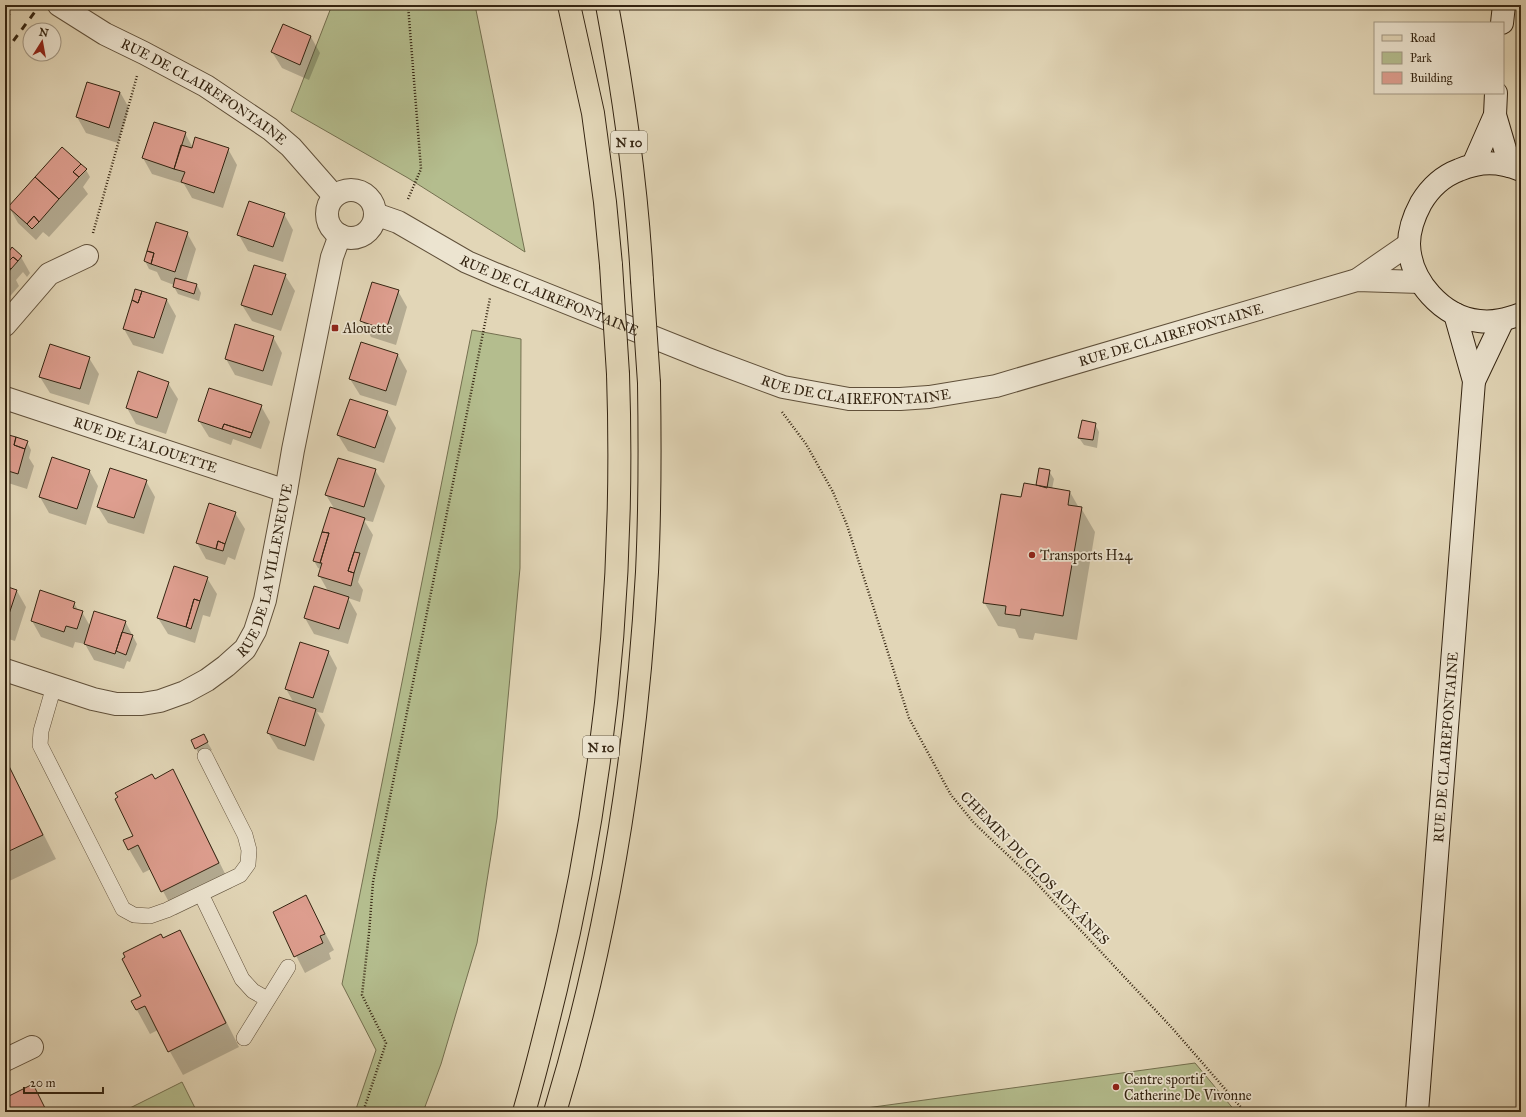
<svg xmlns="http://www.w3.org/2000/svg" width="1526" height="1117" font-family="'IM FELL Great Primer',serif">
	<rect width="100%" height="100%" fill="#e2d6b7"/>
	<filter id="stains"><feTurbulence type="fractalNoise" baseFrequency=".005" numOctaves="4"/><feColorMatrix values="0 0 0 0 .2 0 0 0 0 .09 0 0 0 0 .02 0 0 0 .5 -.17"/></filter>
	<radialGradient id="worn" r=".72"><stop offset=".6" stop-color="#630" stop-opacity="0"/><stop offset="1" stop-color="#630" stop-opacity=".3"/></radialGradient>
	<!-- green -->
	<path fill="#b4bd8e" stroke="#747050" d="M332,5h143l50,247 -117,-74 -117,-67z
		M472,330l49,9 -1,229 -23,250 -20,125 -36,121 -18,48h-68l21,-62 -34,-66z
		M1195,1063l41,49h-399z
		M182,1082l15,30h-75z"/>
	<!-- shadow -->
	<path fill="#0003" d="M283,26l28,11 9,16 -11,27 -27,-12 -10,-16z
		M120,92l9,16 -11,35 -32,-10 -9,-16z
		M185,133l8,15 35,1 9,16 -14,43 -31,-10 -8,-14 -32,-10 -9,-16z
		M86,170l4,7 -7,10 5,7 -39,43 -6,-5 -7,8 -18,-17 -9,-16z
		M284,214l9,16 -10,32 -35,-11 -9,-16z
		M157,223l30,10 9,16 -10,33 11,3 4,8 -2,8 -21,-7 -4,-7v-2l-13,-5 -4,-8 -8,-3 -4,-8z
		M5,251l3,3 13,3 9,16 -3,4 -4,-5 -7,8 3,6 -14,16z
		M285,275l10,16 -14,40 -29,-10 -10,-16z
		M398,291l9,16 -11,38 -25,-8 -9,-17z
		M167,300l9,16 -13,38 -30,-9 -9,-16z
		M273,337l9,16 -10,33 -37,-11 -9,-16z
		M398,355l9,16 -11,35 -36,-11 -10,-16z
		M89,358l10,16 -10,31 -39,-12 -10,-16z
		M168,383l10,16 -12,35 -30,-10 -9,-16z
		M261,406l9,16 -9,27 -28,-10 -2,6 -22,-8 -10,-16z
		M387,412l9,16 -12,35 -36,-12 -10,-16z
		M1095,424l4,8 -2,16 -13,-3 -5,-7z
		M5,435l22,7 4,8 -2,8 5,8 -7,23 -22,-7z
		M89,470l9,16 -12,39 -37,-12 -9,-16z
		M375,470l10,16 -12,36 -9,-2 9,15 -15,47 5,8 -3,12 -12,-4 9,16 -9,30 -34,-10 -9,-16 9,-31 14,4 -9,-16 2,-6 -3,-1 -4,-7 21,-51 -9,-15z
		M1049,471l5,8 -2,10 18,3 9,16h2l14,24 -18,108 -42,-7 -2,7 -14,-2 -4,-9 -17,-3 -14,-24 37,-104 16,-11z
		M146,481l9,16 -11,37 -36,-11 -10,-16z
		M235,513l10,16 -10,31 -7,-3 -3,8 -19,-6 -9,-16z
		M207,578l10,16 -7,23 -7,-2 -8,28 -27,-9 -10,-16z
		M5,587l12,4 9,16 -11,34 -10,-3z
		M74,603l4,7 4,2 8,14 35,-5 12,23 -7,18 -3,-1 -3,8 -30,-9 -9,-16 -10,-2 -2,6 -32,-11 -9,-16z
		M328,651l9,17 -14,45 -6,-1 8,13 -11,36 -36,-12 -10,-16 26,-30 -8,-14z
		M203,735l9,15 -12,6 -8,-15z
		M5,758l51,101 -51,24z
		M173,771l13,23 46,94 -56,27 -25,-46 -8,4 -14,-24 26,-69z
		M306,897l28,53 -5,3 2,6 -26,14 -31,-60z
		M179,931l14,24 46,92 -56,28 -25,-45 -8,4 -18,-33 10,-5 21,-57z"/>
	<!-- building -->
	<path fill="#de9e8f" stroke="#342411" d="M283,24l28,12 -11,29 -29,-13z
		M87,82l33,10 -11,36 -33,-11z
		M154,122l32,10 -12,37 -32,-11z
		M195,137l34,11 -15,45 -33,-11 4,-10 -11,-3 7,-24 11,3z
		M62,147l19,17 -8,8 6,5 -20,22 -24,-22z
		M81,164l6,5 -8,8 -6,-5z
		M35,177l24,22 -20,23 -5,-6 -7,8 -19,-17z
		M249,201l36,12 -12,34 -36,-12z
		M34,216l5,6 -7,7 -5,-5z
		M156,222l32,10 -13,40 -24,-8 3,-11 -7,-2z
		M12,247l10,9 -4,5 -5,-4 -8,8 6,4 -6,7v-26l3,3z
		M147,251l7,2 -3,11 -7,-3z
		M13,257l5,4 -7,8 -6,-4z
		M254,265l32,9 -14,41 -31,-10z
		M175,278l22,6 -3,10 -21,-7z
		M372,282l27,8 -13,40 -26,-9z
		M135,289l7,2 -4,12 -6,-3z
		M142,291l25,8 -13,39 -31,-9 9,-29 6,3z
		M235,324l39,12 -11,35 -38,-12z
		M361,342l37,12 -12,37 -37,-12z
		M50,344l40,13 -10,32 -41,-12z
		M138,371l31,11 -12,36 -31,-10z
		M209,388l53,17 -10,28 -28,-9 -2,5 -24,-8z
		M350,399l38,12 -13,37 -38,-13z
		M1082,420l14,3 -3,17 -15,-2z
		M224,424l28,9 -2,5 -28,-9z
		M5,434l11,3 -2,8 11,4 -7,25 -13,-4z
		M16,437l12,4 -3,8 -11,-4z
		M52,457l38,13 -13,39 -38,-12z
		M338,458l38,11 -12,38 -39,-12z
		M110,468l37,12 -13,38 -37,-11z
		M1039,468l11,2 -3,18 -11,-3z
		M1024,483l46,8 -2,14 14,2 -19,109 -42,-7 -1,7 -15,-2 1,-8 -23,-3 18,-109 20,3z
		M209,503l27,9 -11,32 -7,-3 -2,8 -20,-6z
		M330,507l35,11 -17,53 6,2 -3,13 -33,-10 4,-13h-2l9,-30 -7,-1z
		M322,532l7,1 -9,30 -7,-2z
		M218,541l7,3 -2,7 -7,-2z
		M354,552l6,1 -6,20 -6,-2z
		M174,566l34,11 -8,24 -6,-2 -8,28 -29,-9z
		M5,586l12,4 -12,36z
		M314,586l35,11 -10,32 -35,-11z
		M40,590l35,12 -2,6 10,3 -6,18 -11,-3 -2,6 -33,-11z
		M194,599l6,2 -9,28 -5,-2z
		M94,611l32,10 -11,33 -31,-10z
		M122,632l11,3 -7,20 -10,-4z
		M300,642l29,9 -16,47 -28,-9z
		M279,697l37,12 -11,37 -38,-13z
		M204,734l4,8 -13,7 -4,-9z
		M5,758l38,77 -38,18z
		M173,769l46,94 -58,29 -23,-47 -10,5 -5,-10 10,-4 -18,-37 3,-2 -3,-4 37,-19 3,5z
		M306,895l19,39 -5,2 3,7 -29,14 -21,-45z
		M180,930l46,93 -58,29 -23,-46 -9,4 -5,-9 10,-5 -19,-37 3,-2 -2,-4 38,-19 2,4z
		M33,1084l14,28h-42v-14z"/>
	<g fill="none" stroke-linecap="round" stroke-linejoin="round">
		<!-- service casing -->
		<g stroke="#60503a" stroke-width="16">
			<path id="service" d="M54,686l-13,45 -1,14 83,164 11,6 16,1 17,-6 73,-35 8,-11 1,-14 -4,-15 -40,-79
				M201,894l41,85 11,12 14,8
				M244,1038l44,-71"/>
		</g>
		<!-- pedestrian casing -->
		<g stroke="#60503a" stroke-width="24">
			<path id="pedestrian" d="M5,1060l27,-13"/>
		</g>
		<!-- minor casing -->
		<g stroke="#60503a" stroke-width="24">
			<g id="minor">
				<path id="s1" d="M59,5l46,29 39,19 62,33 64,43 21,18 43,49"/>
				<circle cx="351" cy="214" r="24"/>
				<path id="s2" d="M375,214l23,8 69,40 28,12 210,84 78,29 66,12h51l29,-2 67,-11 361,-106 63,2"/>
				<path d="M1357,280l52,-36"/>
				<path d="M5,325l44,-51 38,-18"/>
				<path id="s3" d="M5,398l281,93"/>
				<path id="s4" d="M5,670l88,29 23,5h26l18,-3 25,-9 22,-12 19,-14 19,-17 10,-18 10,-31 21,-109 7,-41 39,-193 8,-22"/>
			</g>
		</g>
		<!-- secondary casing -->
		<g stroke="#342411" stroke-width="24">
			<g id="secondary">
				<path d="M1502,23l2,-18"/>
				<path d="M1495,115l15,51"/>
				<path d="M1473,165l22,-50 1,-22"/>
				<path d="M1521,170c-23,-9 -40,-9 -62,0 -16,6 -29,18 -38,33 -7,13 -12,27 -12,41 1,37 33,73 70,77 15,2 28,-2 42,-7"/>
				<path d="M1474,381l29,-61"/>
				<path id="s5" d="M1417,1112l57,-731 -19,-67"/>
			</g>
		</g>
		<!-- primary casing -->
		<g stroke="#342411" stroke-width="24">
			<path id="primary" d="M569,5l24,108 12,89 6,63
				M607,5c17,91 30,183 35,275
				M524,1112c12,-41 22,-82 32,-123 49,-202 69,-409 62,-615
				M555,1112c53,-175 82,-358 92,-540 3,-63 3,-126 2,-189"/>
		</g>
		<!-- path -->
		<path stroke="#342411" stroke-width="2.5" stroke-dasharray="1 2" stroke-linecap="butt" d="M408,199l13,-30 -13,-164
			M93,233l44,-157
			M782,412l24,32 27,48 14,33 62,193 42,77 23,28 56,53 143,153 72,83
			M363,1112l23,-69 -24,-48 7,-62 4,-51 117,-584"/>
		<!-- service -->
		<use href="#service" stroke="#ece4d0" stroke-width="15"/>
		<!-- pedestrian -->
		<use href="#pedestrian" stroke="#ece4d0" stroke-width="22"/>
		<!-- minor -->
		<use href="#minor" stroke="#ece4d0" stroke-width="22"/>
		<!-- secondary -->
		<use href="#secondary" stroke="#ece4d0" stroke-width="22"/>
		<!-- primary -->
		<use href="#primary" stroke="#e2d6b7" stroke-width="22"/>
		<!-- rail -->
		<path stroke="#342411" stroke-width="3" stroke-dasharray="7 7" stroke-linecap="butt" d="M5,19l11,-14
			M5,52l35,-47"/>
		<!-- primary-bridge casing -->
		<g stroke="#342411" stroke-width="24" stroke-linecap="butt">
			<path id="primary-bridge" d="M611,265l7,109
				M642,280l7,103"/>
		</g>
		<!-- primary-bridge -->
		<use href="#primary-bridge" stroke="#e2d6b7" stroke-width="22"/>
	</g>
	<!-- markers -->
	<g fill="#8f2418" stroke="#ece4d0" stroke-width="1.5">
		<rect x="331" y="324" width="8" height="8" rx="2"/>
		<circle cx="1032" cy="555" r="4"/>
		<circle cx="1116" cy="1087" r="4"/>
	</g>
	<g text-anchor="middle" stroke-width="3.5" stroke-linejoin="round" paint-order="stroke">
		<!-- shield labels -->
		<g fill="#ece4d0" stroke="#6b5e4a" stroke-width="1">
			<rect x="611" y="131" width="36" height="22" rx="3"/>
			<rect x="583" y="736" width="36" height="22" rx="3"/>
		</g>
		<g font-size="13" font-weight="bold" fill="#342411">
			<text x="629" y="147">N 10</text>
			<text x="601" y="752">N 10</text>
		</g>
		<!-- street labels -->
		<g font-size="14" fill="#342411" stroke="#ece4d0">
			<text dy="5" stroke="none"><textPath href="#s1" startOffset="169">RUE DE CLAIREFONTAINE</textPath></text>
			<text dy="5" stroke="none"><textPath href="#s2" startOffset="193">RUE DE CLAIREFONTAINE</textPath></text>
			<text dy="5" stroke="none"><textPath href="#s2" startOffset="841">RUE DE CLAIREFONTAINE</textPath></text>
			<text dy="5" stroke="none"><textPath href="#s2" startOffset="517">RUE DE CLAIREFONTAINE</textPath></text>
			<text dy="5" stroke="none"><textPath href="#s3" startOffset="148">RUE DE L'ALOUETTE</textPath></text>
			<text dy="5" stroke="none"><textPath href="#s4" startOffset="343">RUE DE LA VILLENEUVE</textPath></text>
			<text dy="5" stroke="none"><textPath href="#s5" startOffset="366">RUE DE CLAIREFONTAINE</textPath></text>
			<text transform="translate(1035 868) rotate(46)" y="5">CHEMIN DU CLOS AUX ÂNES</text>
		</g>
		<!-- poi labels -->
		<g font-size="14" fill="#342411" stroke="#ece4d0" text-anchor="start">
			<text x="343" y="333">Alouette</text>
			<text x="1040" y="560">Transports H24</text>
			<text x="1124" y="1084">Centre sportif<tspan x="1124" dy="16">Catherine De Vivonne</tspan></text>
		</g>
	</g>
	<!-- margin -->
	<rect width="1526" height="1117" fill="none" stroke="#e2d6b7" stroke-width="20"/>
	<rect x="6" y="6" width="1514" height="1105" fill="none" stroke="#342411" stroke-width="2"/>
	<rect x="10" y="10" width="1506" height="1097" fill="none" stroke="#342411"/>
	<!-- legend -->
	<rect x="1374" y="22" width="130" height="72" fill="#ece4d0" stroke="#a29784"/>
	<rect x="1382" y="35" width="20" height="6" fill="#e2d6b7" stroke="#a29784"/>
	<text x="1410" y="42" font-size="12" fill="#342411">Road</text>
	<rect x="1382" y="52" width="20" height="12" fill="#b4bd8e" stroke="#a29784"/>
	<text x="1410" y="62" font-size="12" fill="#342411">Park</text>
	<rect x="1382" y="72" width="20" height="12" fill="#de9e8f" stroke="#a29784"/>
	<text x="1410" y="82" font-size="12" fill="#342411">Building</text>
	<!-- north arrow -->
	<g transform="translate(42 42) rotate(11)"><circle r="19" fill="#ece4d0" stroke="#a29784"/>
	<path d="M0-3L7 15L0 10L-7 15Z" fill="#8f2418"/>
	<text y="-6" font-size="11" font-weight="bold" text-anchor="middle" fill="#342411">N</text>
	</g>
	<!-- scale -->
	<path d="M24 1087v6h79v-6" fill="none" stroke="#342411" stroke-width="2"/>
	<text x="30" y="1087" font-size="12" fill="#342411" stroke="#ece4d0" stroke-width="3" paint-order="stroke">20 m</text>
	<rect width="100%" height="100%" filter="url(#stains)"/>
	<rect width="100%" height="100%" fill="url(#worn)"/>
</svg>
